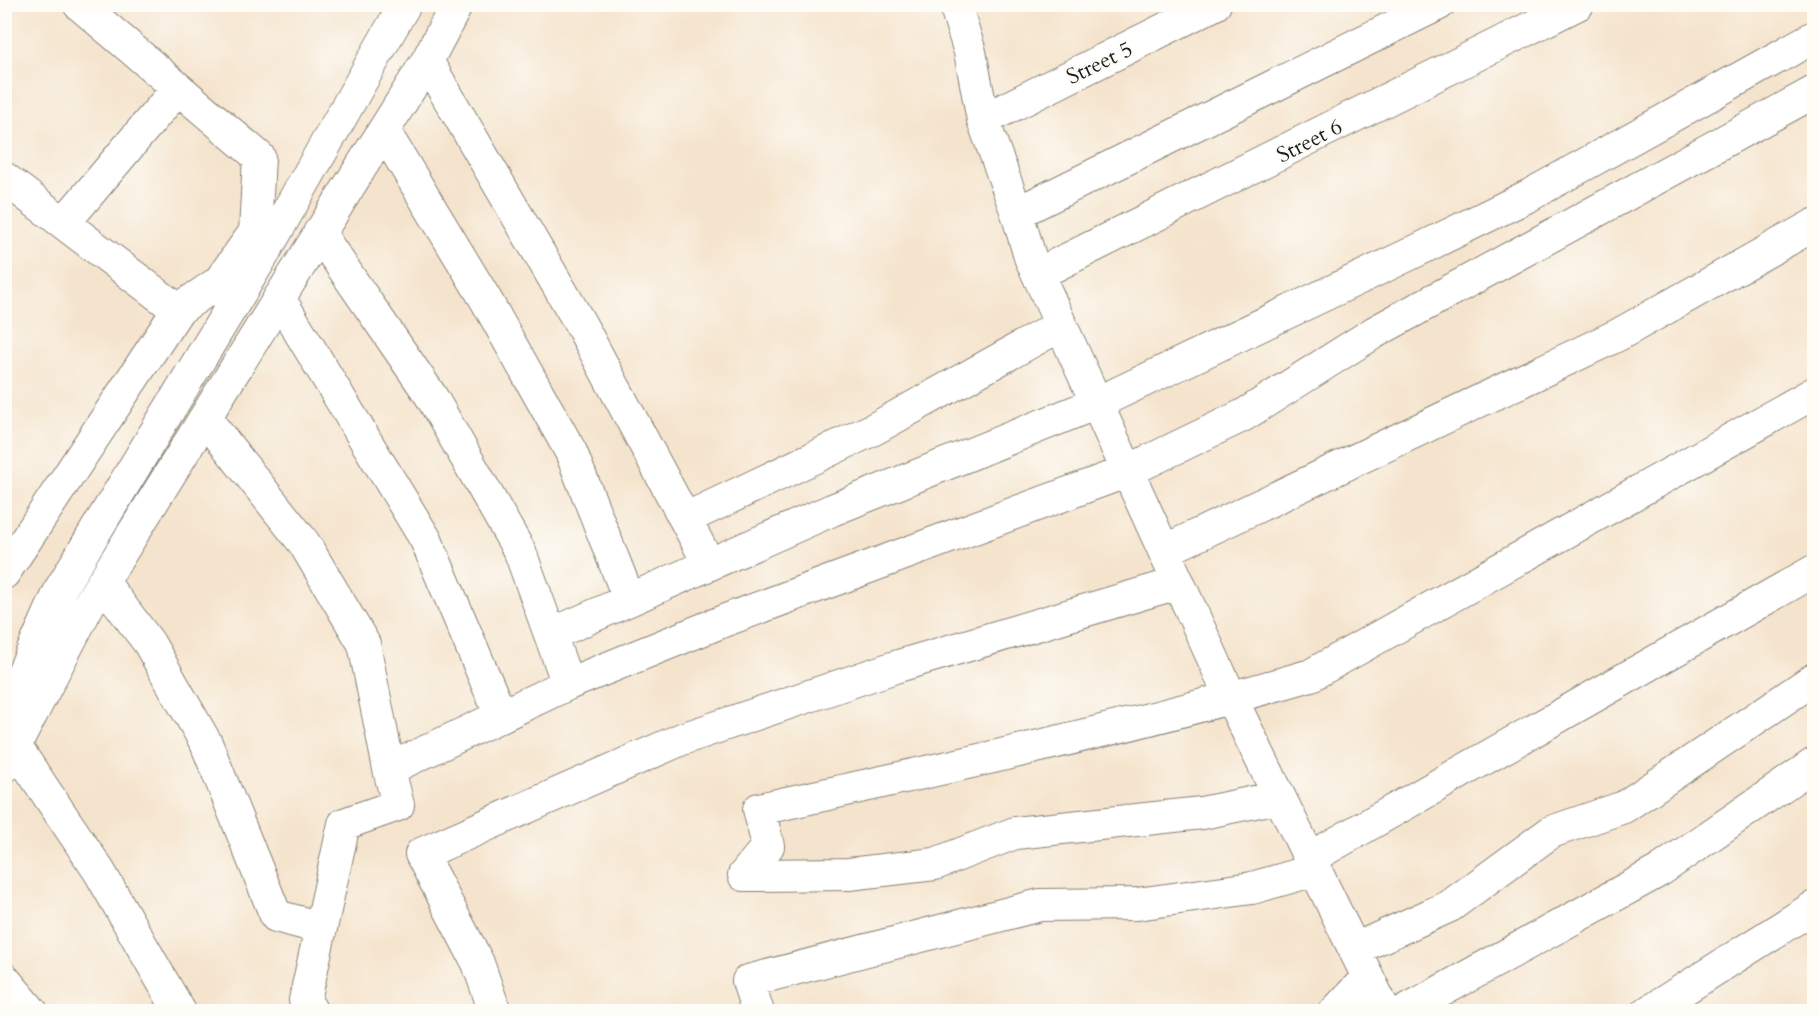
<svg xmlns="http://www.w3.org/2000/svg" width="1819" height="1016" font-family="Cardo,serif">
	<rect width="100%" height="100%" fill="#fdfcf7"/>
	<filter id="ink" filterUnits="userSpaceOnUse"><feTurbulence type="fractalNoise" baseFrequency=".0167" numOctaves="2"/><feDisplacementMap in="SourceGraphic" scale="12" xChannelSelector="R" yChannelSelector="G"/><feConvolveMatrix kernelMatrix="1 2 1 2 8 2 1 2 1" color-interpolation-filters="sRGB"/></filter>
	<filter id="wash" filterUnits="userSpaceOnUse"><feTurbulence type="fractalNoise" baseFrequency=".008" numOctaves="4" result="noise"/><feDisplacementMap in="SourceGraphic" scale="24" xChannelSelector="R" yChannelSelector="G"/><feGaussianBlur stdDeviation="1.35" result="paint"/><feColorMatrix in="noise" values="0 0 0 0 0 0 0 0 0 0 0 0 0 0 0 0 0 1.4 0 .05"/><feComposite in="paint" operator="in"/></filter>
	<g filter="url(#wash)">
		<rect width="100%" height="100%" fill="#f5e4cd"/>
	</g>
	<g filter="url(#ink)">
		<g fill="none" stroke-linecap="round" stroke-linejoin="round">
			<!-- minor casing -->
			<g stroke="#888074" stroke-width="34">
				<path id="minor" d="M955,4l15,48 13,68 34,93 13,44 201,441 154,314
					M427,61l154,264 128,239
					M983,120l232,-116
					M384,131l102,169 85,152 58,147
					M4,178l174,132 41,-28 36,-50 4,-75 -180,-153
					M1017,213l422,-209
					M64,223l114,-135
					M319,233l112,163 89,156 48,132
					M1038,274l540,-270
					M279,298l147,242 75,176
					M205,418l99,125 60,101 25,125
					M685,519l189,-90 187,-104
					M1164,551l454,-216 196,-110
					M4,573l174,-263
					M103,582l46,61 57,100 70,173 45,12
					M550,635l282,-125 265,-107 309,-147 124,-61 284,-158
					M4,715l57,-127 202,-333 142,-251
					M15,746l84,125 81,141
					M4,767l85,-163 338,-543 30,-57
					M1310,858l504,-287
					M744,875l24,-29 -9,-37c184,-40 371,-81 552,-134l503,-282
					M744,875l105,-1 86,-10 80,-31 187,-20 77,-16
					M1355,949l95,-43 101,-74 73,-25 190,-128
					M4,979l28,33
					M312,1012l-7,-12 39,-176 54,-19 -9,-36 179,-85 158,-64 402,-149 116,-56 131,-83 439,-240
					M495,1012l-17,-49 -57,-109 261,-115 213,-72 283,-84
					M758,1012l-10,-31 292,-76 97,-1 115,-16 63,-18
					M1335,1012l33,-35
					M1403,1012l256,-141 155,-107
					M1648,1012l166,-105"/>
			</g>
			<!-- minor -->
			<use href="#minor" stroke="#fff" stroke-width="32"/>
		</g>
	</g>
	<g text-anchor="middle" stroke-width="5" stroke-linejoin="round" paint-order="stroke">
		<!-- street labels -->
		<g font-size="22" fill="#1c1c1c" stroke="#fdfcf7">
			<text transform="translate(1099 62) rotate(-26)" y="8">Street 5</text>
			<text transform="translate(1309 140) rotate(-27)" y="8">Street 6</text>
		</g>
	</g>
	<!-- margin -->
	<rect width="1819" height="1016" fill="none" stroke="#fdfcf7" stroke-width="24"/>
</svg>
